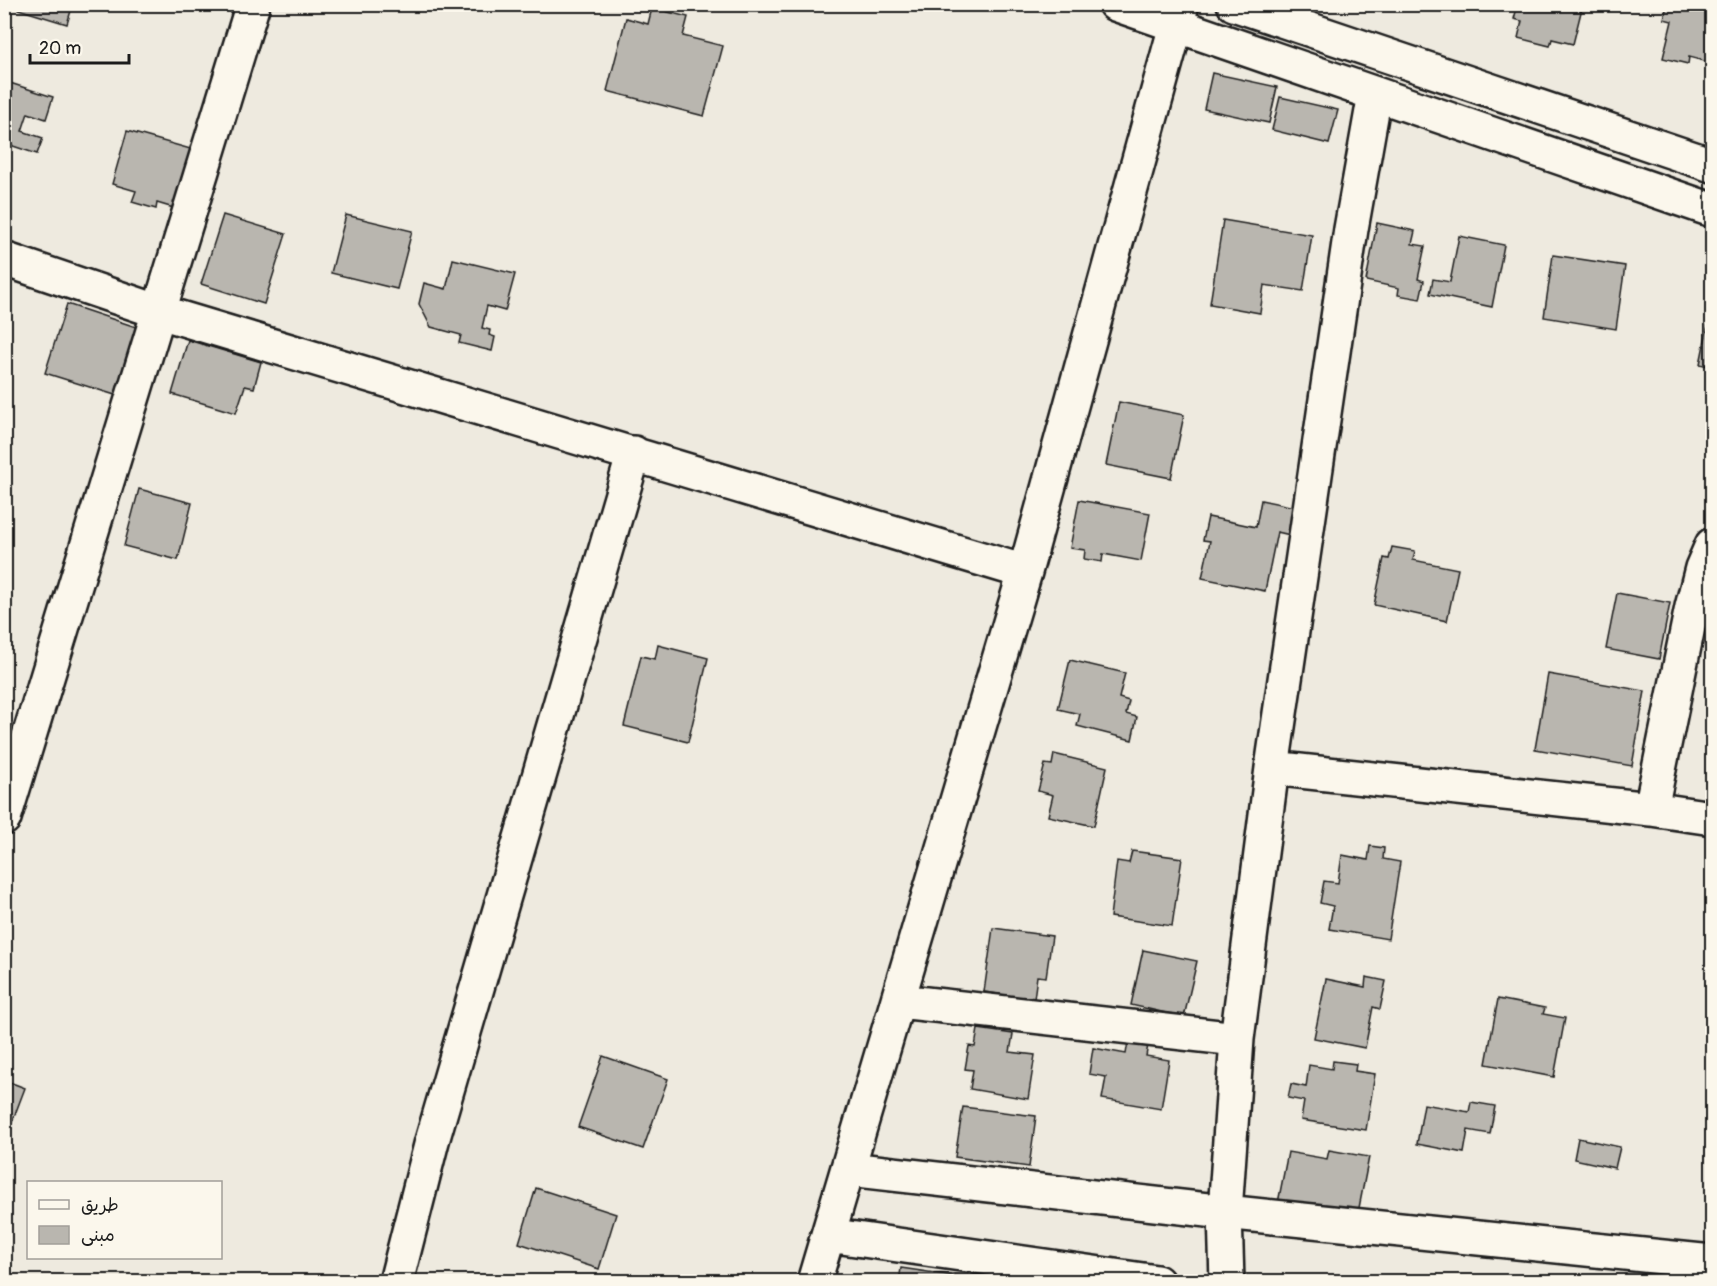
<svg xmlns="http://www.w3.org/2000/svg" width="1717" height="1286" font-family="Pangolin,'Playpen Sans Arabic',sans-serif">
	<rect width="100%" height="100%" fill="#eeeadf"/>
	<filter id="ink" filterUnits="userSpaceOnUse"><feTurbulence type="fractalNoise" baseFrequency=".0167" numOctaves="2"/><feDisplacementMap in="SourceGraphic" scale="12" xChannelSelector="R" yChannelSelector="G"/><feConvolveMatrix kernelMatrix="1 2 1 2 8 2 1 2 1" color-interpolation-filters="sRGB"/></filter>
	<g filter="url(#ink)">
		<!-- building -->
		<path fill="#b9b6af" stroke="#1c1c1c" stroke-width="1.5" d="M19,4h54l-6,20 -49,-15z
			M1518,4h65l-10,40 -21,-5 -2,7 -32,-8 4,-17 -8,-2z
			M1667,4h45v59l-23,-6 -1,7 -25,-6 9,-37 -8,-2z
			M652,8l36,9 -5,19 40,10 -19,70 -97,-25 19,-73 22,6z
			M1212,73l65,14 -8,36 -65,-14z
			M4,81l49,16 -7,22 -18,-6 -6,18 21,7 -6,16 -33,-11z
			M1280,97l58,13 -9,34 -57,-14z
			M127,131l67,19 -17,59 -20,-6 -1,6 -24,-7 4,-11 -24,-7z
			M223,215l63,19 -22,70 -63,-20z
			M346,215l66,16 -15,58 -66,-16z
			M1223,220l89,15 -9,56 -39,-6 -4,28 -50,-9z
			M1377,223l38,8 -3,13 13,2 -7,33 6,2 -4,18 -22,-4 1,-7 -33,-7z
			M1459,236l45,9 -12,62 -62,-13 3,-15 17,3z
			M1553,255l72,11 -9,63 -72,-12z
			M453,259l62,15 -10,37 -18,-5 -5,22 8,2 -1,5 6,2 -3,14 -33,-8 2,-8 -30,-8 -12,-23 5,-21 22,6z
			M67,304l69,23 -21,68 -70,-22z
			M1712,306v61l-12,-3z
			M188,340l73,22 -7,26 -9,-2 -9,27 -64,-19z
			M1119,402l65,13 -13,63 -65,-13z
			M139,489l53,14 -14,57 -54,-14z
			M1079,500l71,13 -9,48 -38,-7 -1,8 -18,-3 1,-9 -15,-2z
			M1261,500l44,9 -6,28 -22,-5 -12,59 -63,-13 8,-37 -7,-1 5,-23 48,10z
			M1392,547l23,4 -2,9 45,9 -11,52 -73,-16 10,-47 5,1z
			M1617,593l53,10 -11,56 -53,-10z
			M658,645l50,13 -20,84 -64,-16 17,-70 14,3z
			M1070,660l55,13 -6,25 10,3 -3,13 11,3 -5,23 -55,-14 3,-12 -22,-5z
			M1548,674l97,17 -13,75 -97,-17z
			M1054,754l53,13 -13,59 -46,-10 5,-21 -15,-4 7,-27 7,1z
			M1370,846l14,2 -1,11 17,3 -12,77 -59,-10 4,-23 -13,-3 4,-22 14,2 4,-28 26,5z
			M1132,851l50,7 -10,68 -62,-9 7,-56 12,2z
			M993,928l59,8 -6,41 -9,-1 -3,23 -50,-7z
			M1143,950l54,11 -13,56 -53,-12z
			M1366,977l20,4 -6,28 -7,-2 -8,41 -51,-10 12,-59 39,8z
			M1498,999l47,9 -2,6 22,4 -11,59 -68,-13z
			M978,1029l35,5 -3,18 25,3 -7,44 -58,-10 3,-19 -8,-1 4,-23 6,1z
			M1128,1042l20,3 -2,11 23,4 -8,49 -59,-10 4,-22 -17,-3 4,-26 33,6z
			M603,1056l65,23 -25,70 -65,-22z
			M1333,1061l23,3 -1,7 20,3 -9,56 -65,-10 3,-19 -16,-3 3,-14 15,3 3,-22 23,4z
			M4,1080l21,8 -19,50h-2z
			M1471,1102l24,4 -5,28 -22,-4 -4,23 -47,-9 7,-40 45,8z
			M963,1107l73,9 -7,51 -74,-10z
			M1578,1138l42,9 -5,21 -41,-9z
			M1329,1150l40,7 -12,61 -79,-15 10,-51 39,7z
			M536,1188l80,26 -17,55 -80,-26z
			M901,1268l81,12v2h-83z"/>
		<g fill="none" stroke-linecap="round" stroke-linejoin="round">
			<!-- street casing -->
			<g stroke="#1c1c1c" stroke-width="38">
				<path id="street" d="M4,259l156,53 865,260
					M1272,768l379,41 61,9
					M1651,809l41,-202 10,-39 10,-23
					M4,818l249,-814
					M899,1001l338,38
					M849,1169l376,43 487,50
					M828,1235l329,47
					M396,1282l36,-141 202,-688
					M814,1282l211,-710 157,-568
					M1227,1282l-2,-70 12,-173 35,-271 79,-539 24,-135"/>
			</g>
			<!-- secondary casing -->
			<g stroke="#1c1c1c" stroke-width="38">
				<path id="secondary" d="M1115,4l597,206
					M1234,4l478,161"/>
			</g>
			<!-- street -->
			<use href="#street" stroke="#fbf7ec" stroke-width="33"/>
			<!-- secondary -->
			<use href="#secondary" stroke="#fbf7ec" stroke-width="33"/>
		</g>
	</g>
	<!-- margin -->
	<rect width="1717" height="1286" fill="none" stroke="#fbf7ec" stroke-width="24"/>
	<rect x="12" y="12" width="1693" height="1262" fill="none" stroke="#1c1c1c" stroke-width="2" filter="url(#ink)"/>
	<!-- legend -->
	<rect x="27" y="1181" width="195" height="78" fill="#fbf7ec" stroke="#a29f99" stroke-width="1.5"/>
	<rect x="39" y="1200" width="30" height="9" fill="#fbf7ec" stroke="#a29f99" stroke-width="1.5"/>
	<text x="81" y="1211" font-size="18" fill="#1c1c1c">طريق</text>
	<rect x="39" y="1226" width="30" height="18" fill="#b9b6af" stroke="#a29f99" stroke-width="1.5"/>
	<text x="81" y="1241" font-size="18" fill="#1c1c1c">مبنى</text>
	<!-- scale -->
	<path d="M30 54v9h99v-9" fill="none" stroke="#1c1c1c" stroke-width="3"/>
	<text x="39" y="54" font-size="18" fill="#1c1c1c" stroke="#fbf7ec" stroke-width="4.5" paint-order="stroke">20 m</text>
</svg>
